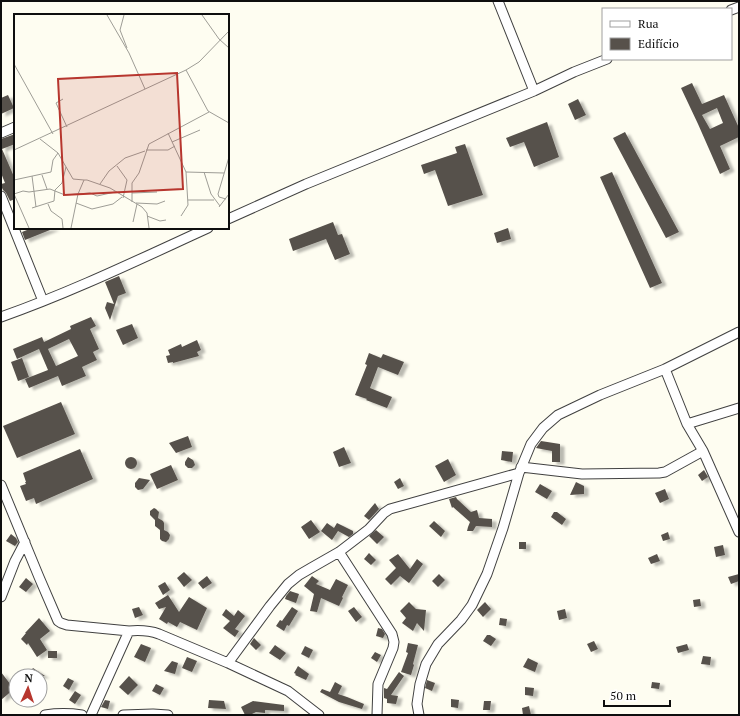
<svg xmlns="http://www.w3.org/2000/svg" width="740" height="716" font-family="'PT Serif',serif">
	<defs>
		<filter id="shadow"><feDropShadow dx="4.5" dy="2.5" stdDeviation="1" flood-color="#0004"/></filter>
	</defs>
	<rect width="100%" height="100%" fill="#fefdf1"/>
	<!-- building -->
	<path fill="#57514b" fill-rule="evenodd" filter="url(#shadow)" d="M692,83l10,21 22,-9 15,33v9l-19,9 10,23 -10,5 -22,-50 -17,-36zM717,108l6,15 -13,6 -8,-14z
		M8,95l6,13 -13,6v-16z
		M578,99l8,16 -11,5 -7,-16z
		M547,122l12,35 -25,10 -10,-25 -14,5 -4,-9z
		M625,132l54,100 -13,6 -53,-100z
		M15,134v10l-13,5 13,30v20l-5,2 -4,-8 -3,-3 -2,-4v-2l4,-1 -4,-10v-34z
		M465,144l18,51 -35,11 -13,-36 -11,4 -3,-9 36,-12 -2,-6z
		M612,172l50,111 -12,5 -50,-111z
		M333,222l5,13 4,-1 8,20 -15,6 -9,-21 -33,12 -4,-12z
		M32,228h23l-30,12 -3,-8z
		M508,228l3,11 -14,4 -3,-10z
		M119,276l7,17 -8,3 -8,24 -5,-12 2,-6 7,2 -9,-22z
		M91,317l5,9 -6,3 9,20 -6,3 4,8 -15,7 4,9 -24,10 -4,-10 -29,12 -4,-9 23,-9 -9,-21 -22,10 -4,-10 29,-12 2,5 27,-13 -1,-3zM69,339l9,17 -22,10 -8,-17z
		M132,324l6,14 -15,7 -7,-15z
		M197,340l4,10 -4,2 2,4 -26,7v-1l-5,1 -2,-7 4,-1 -2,-5 13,-6 1,3z
		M369,353l12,5 2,-4 21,8 -6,13 -20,-8 -8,21 22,9 -5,11 -21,-8 1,-1 -12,-4 12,-30 -2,-1z
		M22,358l7,19 -11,4 -7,-19z
		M61,402l14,32 -58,24 -14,-32z
		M188,436l4,11 -16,6 -7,-10z
		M541,441l19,3v18h-8v-11l-16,-3z
		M344,447l7,16 -12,4 -6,-15z
		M80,449l13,30 -57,25 -2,-6 -8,3 -6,-15 6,-2 -1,-2h1l-3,-9z
		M502,451l11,1 -1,10 -11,-2z
		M125 463a6 6 0 1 1 12 0a6 6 0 1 1-12 0Z
		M188,457l5,3 1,2 1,3 -3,3h-4l-3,-3v-3z
		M448,459l8,16 -12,7 -9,-16z
		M171,465l7,15 -21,9 -7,-15z
		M704,470l4,7 -6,4 -4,-6z
		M139,478l11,2 -7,9 -5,1 -3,-3v-4z
		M400,478l4,8 -6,3 -4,-7z
		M576,482l8,4v8l-14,1z
		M540,484l12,7 -5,8 -12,-7z
		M665,489l4,10 -9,4 -5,-10z
		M456,497l1,2 14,13 6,-2 2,8 13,1v8l-16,-1 -3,5h-6l1,-4 2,-5 -17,-15 -1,1 -3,-9z
		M375,503l4,6 -10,11 -5,-4z
		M154,508l2,1 3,3 -1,6 5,3 1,2v7l4,2 2,3 -1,4 -3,3 -4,-1 -2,-2v-9l-5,-4v-6l-5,-5v-4z
		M554,512h3l9,7 -4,6 -11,-8z
		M311,520l9,12 -11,7 -8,-12z
		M434,521l11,10 -4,6 -12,-11z
		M327,523l7,5 3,-5 16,8v3l-4,3 -11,-6 -6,9 -11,-9z
		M376,530l8,7 -7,7 -8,-8z
		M668,532l2,7 -7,2 -2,-6z
		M11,534l5,4 2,4 -3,4 -9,-5z
		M519,542h7v7h-7z
		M723,545l2,10 -9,2 -2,-10z
		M369,553l7,7 -5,5 -7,-6z
		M398,554l12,15 7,-10 6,5 -14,19 -9,-7 -9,9 -6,-6 11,-11 -7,-8z
		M657,554l3,7 -9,3 -3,-6z
		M184,572l8,8 -8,7 -7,-9z
		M439,574l6,6 -7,7 -6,-6z
		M739,574v7l-8,3 -3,-7z
		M207,576l5,7 -9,6 -5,-6z
		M312,576l7,5 -3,3 14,6 6,-11 12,6 -6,12 1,1 -4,8 -18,-8 -4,14 -7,-1 4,-17 -10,-8z
		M26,578l7,6 -7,8 -7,-5z
		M165,582l5,8 -7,5 -5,-9z
		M290,591l9,3 -3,9 -11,-4 1,-3z
		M168,595l11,17 10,-15 18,11 -10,22 -17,-8 -3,5 -9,-5 -1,2 -8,-5 7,-12 -7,2 -4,-6z
		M700,599l1,7 -7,1 -1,-7z
		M409,602l7,7 10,1 -2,21 -7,-8 -4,8 -11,-8 4,-5 -6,-7z
		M485,602l6,7 -8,8 -6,-7z
		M139,607l4,8 -8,3 -3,-9z
		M292,607l6,4 -9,15 -2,-1 -3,6 -8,-5 4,-6 2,1z
		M354,607l8,10 -6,5 -8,-11z
		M226,609l8,7 4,-6 7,6 -10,13 4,2 -4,6 -12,-9 7,-7 -8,-6z
		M565,609l2,9 -8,2 -2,-9z
		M39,618l11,13 -10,8 7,11 -10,7 -9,-14 -1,2 -6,-6 5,-6h-1z
		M500,618l7,1 -1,7 -7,-1z
		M378,628l4,1 3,5 -2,4 -7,-2z
		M487,635h3l6,4 -5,7 -8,-5z
		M254,638l7,7 -5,5 -6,-6z
		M594,641l4,8 -7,3 -4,-8z
		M408,643l10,2 -5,19 1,1 -3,10 -10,-3 7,-19 -2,-1z
		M141,644l10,4 -6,14 -11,-5z
		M687,644l2,6 -11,3 -2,-6z
		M275,645l11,8 -6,7 -11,-7z
		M305,646l8,4 -4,8 -8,-4z
		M48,651h9v7h-9z
		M375,652l6,3 -4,7 -6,-4z
		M703,656l8,1 -1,8 -9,-1z
		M187,657l10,4 -5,11 -10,-4z
		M528,658l10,5 -3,9 -12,-5z
		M172,661l6,2 -3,11 -11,-3z
		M298,666l11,8 -3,6 -11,-5 1,-1 -2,-1z
		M33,668l12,8h-18z
		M1,672l13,17 -13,11z
		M399,672l5,4 -13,19 7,1 -2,8 -9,-1v-4l-3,-1v-10l3,1z
		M129,676l9,9 -10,10 -9,-8z
		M68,678l6,3 -5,9 -6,-4z
		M427,680l8,3 -3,8 -7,-3z
		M335,682l7,4 -4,8 9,3 17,7 -2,5 -23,-7 -19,-10 2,-3 8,3z
		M652,682l8,1 -1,6 -8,-1z
		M156,684l8,4 -4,7 -8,-4z
		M525,687l9,1 -1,8 -8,-1z
		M75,691l6,4 -6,9 -6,-4z
		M451,699l8,1 -1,8 -7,-1z
		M105,700l5,1 -2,8 -7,-2z
		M209,700l15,1 2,8 -18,-1z
		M253,701l31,4v6l-19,-1v3l-9,-1 -6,3h-5l-4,-8z
		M484,701h7l-1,9h-7z
		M529,706l2,9h-8l-1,-7z"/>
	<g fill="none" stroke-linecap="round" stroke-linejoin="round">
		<!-- street casing -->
		<g stroke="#414141" stroke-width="11">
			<path id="street" d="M498,1l36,90
				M731,10l8,-3
				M1,133l14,-6
				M1,196l42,105
				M228,219l78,-35 228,-93 40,-19 33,-13
				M1,317c71,-25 139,-58 207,-89
				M665,369l22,55 16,27 36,81
				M687,424l52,-16
				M521,467l61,7 77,-1 6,-1 38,-21
				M1,485l38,92 19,44 3,2 6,2 62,6
				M339,552l53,82 2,8 -1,6 -15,36 -1,31
				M1,597l14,-36 10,-19
				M228,663l42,-57 18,-22 11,-9 12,-7 28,-16 30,-23 15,-16 6,-4 129,-36
				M45,715c13,-2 24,-2 37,0
				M91,715l38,-84c11,-1 19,-1 30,3l69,29 60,28 31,24
				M123,715l30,-1 15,1
				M419,715l-2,-11 3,-20 6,-20 12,-20 23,-24 11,-15 15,-31 16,-46 16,-55 12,-29 12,-16 15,-13 42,-20 65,-26 74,-37"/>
		</g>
		<!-- street -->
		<use href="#street" stroke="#fff" stroke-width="9"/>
	</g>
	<!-- overview -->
	<g transform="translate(14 14)">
		<rect width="215" height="215" fill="#fefdf1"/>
		<path fill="none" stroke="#9e9d96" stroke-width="1" d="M93,1l22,38 16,36M110,1l-4,15 7,18M188,1l17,24 10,9M0,50l39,70M172,56l22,41 21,12M49,85l-7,4 11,24M154,119l18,39 2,33 -7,11M158,128l28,-12M0,136l172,-80 13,-8 30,-31M132,136h22l7,-4M44,139l15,26 11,1M103,152l10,14 -4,18M172,158l38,1M190,158l7,22 9,12M28,161l5,14M18,162l4,31M0,166l37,-8 2,-12 5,-7 -18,-14M86,170l9,-13 16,-13 20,-7M118,179l25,-1M0,180l9,-3 6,1 21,-3 15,6 25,-2 7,3 18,-4M0,180l15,34M212,185l-7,-2 -1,-3 11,-37M174,186h26M118,188v-19l7,-10 10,-29 60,-32M62,189l16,6 21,-5 9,-7M122,189l21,1 8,-3M34,190l3,7 11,8 1,9M205,193l10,-13M18,194l22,-7 1,-11 7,-7 4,-16M133,202l13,5 6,-1M119,208l4,-18M57,214l7,-34 6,-14h3l23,8 32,19 5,6 2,15"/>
		<path fill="#b7362e" fill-opacity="0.15" stroke="#b7362e" stroke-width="2" d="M163,59l6,116 -119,6 -6,-116z"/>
		<rect width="215" height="215" fill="none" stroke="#0e0e0e" stroke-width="2"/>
	</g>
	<!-- border -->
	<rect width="740" height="716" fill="none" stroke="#0e0e0e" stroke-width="4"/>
	<!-- legend -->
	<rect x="602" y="8" width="130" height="52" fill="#ffffff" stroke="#9f9f9f"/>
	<rect x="610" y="21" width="20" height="6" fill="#ffffff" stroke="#9f9f9f"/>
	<text x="638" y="28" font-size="12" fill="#0e0e0e">Rua</text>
	<rect x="610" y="38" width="20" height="12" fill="#57514b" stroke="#9f9f9f"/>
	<text x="638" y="48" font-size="12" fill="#0e0e0e">Edifício</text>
	<!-- north arrow -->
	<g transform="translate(28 688) rotate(3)"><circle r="19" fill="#ffffff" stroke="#9f9f9f"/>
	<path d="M0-3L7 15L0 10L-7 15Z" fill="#b7362e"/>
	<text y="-6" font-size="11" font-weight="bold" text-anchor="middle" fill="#0e0e0e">N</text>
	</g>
	<!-- scale -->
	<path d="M604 700v6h66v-6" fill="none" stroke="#0e0e0e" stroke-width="2"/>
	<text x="610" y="700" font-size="12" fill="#0e0e0e" stroke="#ffffff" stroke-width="3" paint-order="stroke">50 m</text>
</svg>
